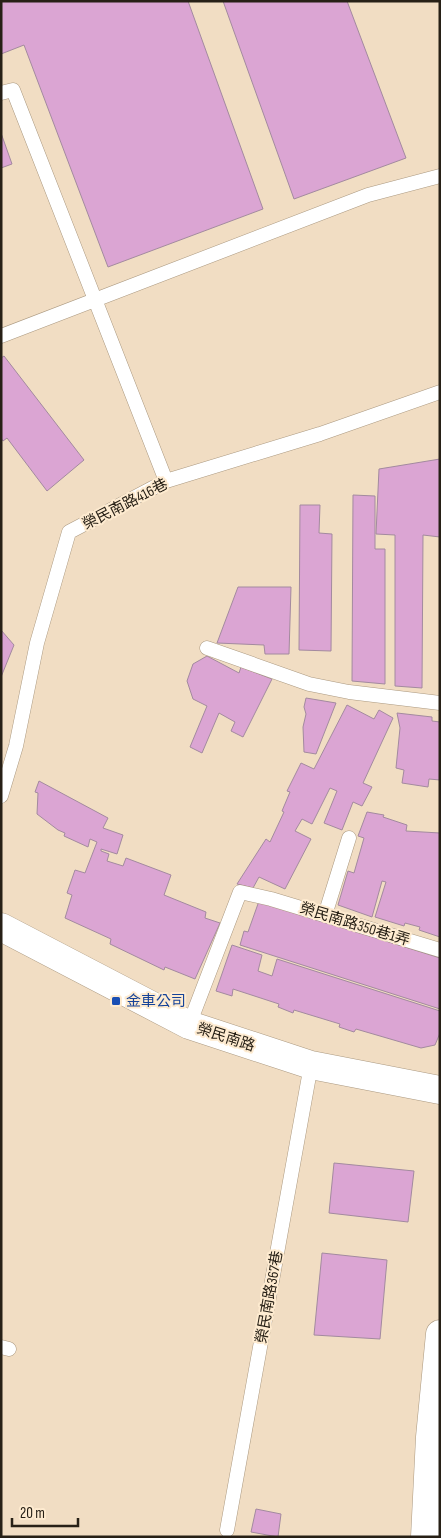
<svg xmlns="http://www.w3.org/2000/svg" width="441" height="1538" font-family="'Sofia Sans Condensed','Noto Sans TC',sans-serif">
	<rect width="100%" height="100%" fill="#f1ddc3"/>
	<!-- building -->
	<path fill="#dba5d3" stroke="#a38a9f" d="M1,1h187l75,208 -155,58 -84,-222 -23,9z
		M223,1h124l59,157 -112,41z
		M1,133l11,31 -11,4z
		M4,356l80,104 -37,31 -40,-53 -4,3 -2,-3v-80z
		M440,459v78l-17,-2 -1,153 -27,-2v-151l-19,-1 3,-65z
		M353,495l22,1v53h10v135l-33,-3z
		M300,505h20l-1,28 13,1 -1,117 -32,-1z
		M238,587h53l-2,67h-24l-1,-9 -47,-2z
		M1,630l13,15 -13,32z
		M207,656l32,17 2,-6 31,12 -29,58 -12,-6 4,-9 -16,-9 -17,40 -12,-6 17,-41 -14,-7 -6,-18 6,-17z
		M306,698l30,5 -20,51 -12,-2 -1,-25 3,-13 -2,-7z
		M347,705l27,14 5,-9 14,8 -30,65 9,4 -10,19 -9,-4 -11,28 -18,-7 13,-32 -7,-3 -18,36 -10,-5 -7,12 16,8 -26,50 -26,-12 -6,11 -16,-4 29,-45 4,3 14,-30 -2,-1 8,-19 -3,-1 14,-28 13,6z
		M397,713l35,4v4l8,1v58l-11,-1 -1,8 -26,-4 2,-13 -8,-2 4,-40z
		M39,781l69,37 -5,10 20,7 -6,19 -16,-5v2l8,3 -2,7 16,5 3,-8 45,17 -7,20 42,17 -1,6 15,5 -25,56 -30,-12 -1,3 -54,-26 1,-5 -46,-21 7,-23 -5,-2 8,-23 10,3 12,-31 -7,-3 -2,8 -24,-11 1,-3 -7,-3 -21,-16 1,-21 -3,-1z
		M367,812l17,3 -1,2 24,8 -1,6 34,2v104l-21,-7 1,-3 -15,-4 -1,3 -29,-9 11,-35 -4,-1 -10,36 -34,-12 10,-34 6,2 10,-35 -6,-2z
		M259,901l181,57v51l-200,-64 4,-14 4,1z
		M232,945l30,10 -4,16 14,5 5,-17 163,52v22l-5,12 -14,3 -65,-19 -2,3 -15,-5 1,-3 -46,-14 -1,3 -15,-6 1,-3 -46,-15 -1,7 -16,-5z
		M334,1163l80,8 -6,51 -79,-9z
		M322,1253l65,7 -7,79 -66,-4z
		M256,1509l25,5 -3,23 -27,-5z"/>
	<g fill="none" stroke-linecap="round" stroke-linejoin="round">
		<!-- service casing -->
		<g stroke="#ab9980" stroke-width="15">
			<path id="service" d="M1,93l12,-3 153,391
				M1,336l367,-141 72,-19
				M207,648l102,36 40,8 91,11
				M1,796l15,-50 21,-103 32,-111 97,-51 154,-47 120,-42
				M325,915l24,-77
				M189,1025l51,-133 31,7 169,51
				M1,1347l8,2
				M227,1530l84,-465"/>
		</g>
		<!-- tertiary casing -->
		<g stroke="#ab9980" stroke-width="29">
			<path id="tertiary" d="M1,927l188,98 122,40 129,25
				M425,1537l5,-100 10,-103"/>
		</g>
		<!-- service -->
		<use href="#service" stroke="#fff" stroke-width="14"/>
		<!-- tertiary -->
		<use href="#tertiary" stroke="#fff" stroke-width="28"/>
	</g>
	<!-- markers -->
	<rect fill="#1a4fb4" stroke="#feebd0" stroke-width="2" x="111" y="996" width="10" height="10" rx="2.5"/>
	<g text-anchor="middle" stroke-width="4" stroke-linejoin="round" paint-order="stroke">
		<!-- street labels -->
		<g font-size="15" fill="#272016" stroke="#feebd0">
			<text transform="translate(125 504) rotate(-27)" y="5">榮民南路416巷</text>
			<text transform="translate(355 924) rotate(17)" y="5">榮民南路350巷1弄</text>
			<text transform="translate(226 1037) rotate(18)" y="5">榮民南路</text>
			<text transform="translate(269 1297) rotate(-80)" y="5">榮民南路367巷</text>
		</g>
		<!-- transit labels -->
		<g font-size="15" fill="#164399" stroke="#feebd0" text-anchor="start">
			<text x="126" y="1006">金車公司</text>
		</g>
	</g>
	<!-- border -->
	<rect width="441" height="1538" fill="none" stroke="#272016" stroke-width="5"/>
	<!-- scale -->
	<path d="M12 1518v8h66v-8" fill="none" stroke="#272016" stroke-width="2.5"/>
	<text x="20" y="1518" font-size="15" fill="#272016" stroke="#feebd0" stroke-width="4" paint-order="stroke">20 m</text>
</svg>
